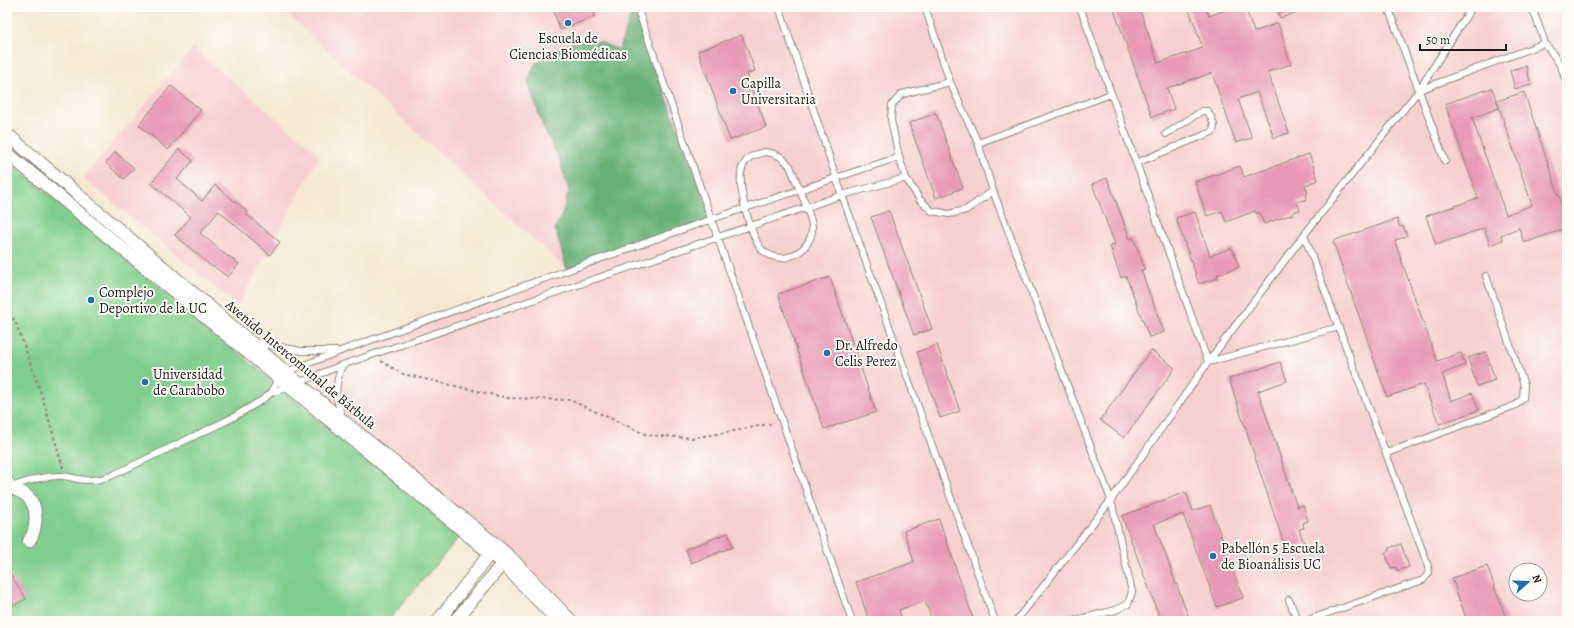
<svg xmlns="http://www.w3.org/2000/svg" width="1574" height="628" font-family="Alegreya,serif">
	<rect width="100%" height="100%" fill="#fdfcf7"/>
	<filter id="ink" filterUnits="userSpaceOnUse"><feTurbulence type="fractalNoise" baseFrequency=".025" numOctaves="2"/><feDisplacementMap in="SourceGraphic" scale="8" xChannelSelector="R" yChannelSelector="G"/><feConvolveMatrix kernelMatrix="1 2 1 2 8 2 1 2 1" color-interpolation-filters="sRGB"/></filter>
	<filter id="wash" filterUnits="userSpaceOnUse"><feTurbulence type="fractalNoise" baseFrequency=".012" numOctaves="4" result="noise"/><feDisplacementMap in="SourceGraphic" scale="16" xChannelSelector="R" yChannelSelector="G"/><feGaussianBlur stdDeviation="0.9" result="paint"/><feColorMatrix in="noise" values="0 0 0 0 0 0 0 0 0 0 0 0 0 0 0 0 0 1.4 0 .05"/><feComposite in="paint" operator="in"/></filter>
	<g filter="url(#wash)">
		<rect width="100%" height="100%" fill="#f6e8d3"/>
		<!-- built -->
		<path fill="#f7cfd0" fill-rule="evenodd" d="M280,7h1287v614h-996l-229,-201 -38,-55 263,-95zM1516,570h24v24h-24z
			M193,48l127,107 -82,151 -155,-128z"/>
		<!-- green -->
		<path fill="#80ce8d" stroke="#4e7554" d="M7,160l337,281 77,58 39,37 -72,85h-381z"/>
		<!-- forest -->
		<path fill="#68b178" stroke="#42664a" d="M633,9l79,210 -145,51 -12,-42 7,-13 7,-24 -9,-30 -17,-34 -15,-46 7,-17 19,-13 13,-6 15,-5 18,2 19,8z"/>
		<g id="blocks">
			<!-- building -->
			<path fill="#e799b6" d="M552,7h40l3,9 -35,14z
				M1113,7h26l19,56 45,-15 -15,-41h18l3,9 19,-7v-2h17l9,25 24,-9 13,41 -23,8 21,61 -15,5 -17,-46 -19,7 14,39 -16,5 -24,-70 -45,15 7,21 -22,8z
				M1276,7h32v2l-28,9z
				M742,35l13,36 -8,3 19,53 -36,13 -32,-89z
				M1526,66l5,19 -16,4 -5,-19z
				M171,86l30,24 -33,40 -29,-25z
				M1492,88l7,20 -27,10 34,97 26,-10 -35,-104 27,-9 39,116 4,-2v22l-43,15 -5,-15 -18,7 2,5 -13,5 -6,-17 -48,17 -10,-29 52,-18 -33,-94z
				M936,113l27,75 -27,10 -27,-75z
				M179,149l14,12 -16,18 25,22 13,-16 33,27 -2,2 34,28 -10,13 -51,-44 -19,22 28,24 1,-1 10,8 -11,13 -15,-11 -1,1 -37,-32 16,-18 -40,-34z
				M115,152l19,16 -10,11 -18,-16z
				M1309,154l9,26 -13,5 3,8 -2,1 1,5 -10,3 3,8 -7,2v2l-29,10 -5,-12 -3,1 -1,-2 -29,11 -4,-11 -15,5 -12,-34 45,-16 4,11z
				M1107,178l23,61 3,-2 12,32 -4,1 23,62 -15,5 -23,-61 -5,2 -11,-32 5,-2 -23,-60z
				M889,211l43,118 -18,6 -43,-118z
				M1195,212l15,44 22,-8 7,19 -22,8 1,3 -19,6 -23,-66z
				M1397,219l3,8 3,-1 4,10 -11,4 -1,2 42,119 24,-8 4,12 -23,9 9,27 21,-8 7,17 -40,14 -15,-40 -37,13 -54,-156z
				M830,277l46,135 -52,17 -46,-135z
				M937,345l23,66 -20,7 -23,-66z
				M1151,350l24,18 -51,70 -24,-18z
				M1486,352l9,28 -18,6 -9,-28z
				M1280,362l7,19 -29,10 39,116 6,-2 5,16 -5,2 1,5 -5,1 5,15 -18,6 -57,-171z
				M1186,492l7,19 17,-6 33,93 -26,9 -34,-93 -29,10 36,97h-29l-39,-105z
				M939,519l35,102h-42l-7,-20 -26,9 3,11h-33l-13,-39 58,-20 -10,-31z
				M728,533l5,14 -42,16 -5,-14z
				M1401,544l8,23 -12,4 -1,-4 -5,1 -6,-16 4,-1v-3z
				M1487,566l20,55h-40l-15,-43z
				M7,569l19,30 -19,10z"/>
		</g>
	</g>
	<g filter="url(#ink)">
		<use href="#blocks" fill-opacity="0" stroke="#898278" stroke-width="1"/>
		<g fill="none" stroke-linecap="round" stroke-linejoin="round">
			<!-- lane casing -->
			<g stroke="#898278" stroke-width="8">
				<path id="lane" d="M637,7l215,614
					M779,7l63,188 153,426
					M925,7l25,75 28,61 15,48 118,309 21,92 -4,12 -12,6 -44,11
					M1080,7l128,355 131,-35
					M1388,7l57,154
					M1532,7l13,36 16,23 4,12 2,1
					M950,82l-48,12 -10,11 -1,15 8,37 7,21 14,22 12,11 17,3 17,-4 27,-19
					M1419,90l126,-47
					M978,143l133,-49
					M765,152c11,1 18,5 25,14 6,16 20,45 22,60 1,14 -9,26 -21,30 -10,4 -21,1 -29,-6 -11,-12 -27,-69 -19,-84 4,-9 12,-12 22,-14z
					M1136,163l76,-31c5,-6 -1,-14 -4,-21h-6l-36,23
					M1304,235l123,328 2,10 -6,7 -118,41
					M254,342l47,9h35
					M298,383l44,-18 500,-170 64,-17
					M272,392l6,-15 8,-5 57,-22 369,-131 187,-62
					M342,418c-7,-24 -8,-30 0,-53
					M1387,453l129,-48 7,-7 1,-13 -38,-109
					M11,487c17,-6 33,-12 51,-11 6,0 10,2 16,3 11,2 22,1 33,-3l121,-58 30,-18 10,-8 17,-5
					M1289,600l9,21
					M1016,621l95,-121 97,-138 96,-127 115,-145 53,-83"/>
			</g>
			<!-- street casing -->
			<g stroke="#898278" stroke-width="14">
				<path id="street" d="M7,134l335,286 154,125 13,11 62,65
					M7,153l496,411 55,57
					M7,481c4,10 12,8 20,15 12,11 10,33 2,45
					M438,621l56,-73
					M455,621l53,-64"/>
			</g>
			<!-- path -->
			<path stroke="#898278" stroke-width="2" stroke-dasharray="3 3" stroke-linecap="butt" d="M7,307l10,19 25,70 21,72
				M381,361l22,13 104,24 63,2 77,35 44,3 27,-4 56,-11"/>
			<!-- lane -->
			<use href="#lane" stroke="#fff" stroke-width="6"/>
			<!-- street -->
			<use href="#street" stroke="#fff" stroke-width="12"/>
		</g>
	</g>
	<!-- markers -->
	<g fill="#1f6fb2" stroke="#fdfcf7" stroke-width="1.5">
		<circle cx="568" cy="23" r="4"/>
		<circle cx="733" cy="91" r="4"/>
		<circle cx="91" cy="300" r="4"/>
		<circle cx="827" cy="353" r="4"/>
		<circle cx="145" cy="382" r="4"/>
		<circle cx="1213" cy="556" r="4"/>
	</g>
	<g text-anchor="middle" stroke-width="4" stroke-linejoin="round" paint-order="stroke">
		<!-- poi labels -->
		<g font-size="14" fill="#1c1c1c" stroke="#fdfcf7" text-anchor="start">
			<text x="568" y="43" text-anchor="middle">Escuela de<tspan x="568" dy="16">Ciencias Biomédicas</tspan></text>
			<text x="741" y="88">Capilla<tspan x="741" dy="16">Universitaria</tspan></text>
			<text x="99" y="297">Complejo<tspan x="99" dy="16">Deportivo de la UC</tspan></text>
			<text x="835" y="350">Dr. Alfredo<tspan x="835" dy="16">Celis Perez</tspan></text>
			<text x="153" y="379">Universidad<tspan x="153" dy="16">de Carabobo</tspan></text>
			<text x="1221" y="553">Pabellón 5 Escuela<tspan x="1221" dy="16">de Bioanálisis UC</tspan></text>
		</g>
		<!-- street labels -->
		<g font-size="14" fill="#1c1c1c" stroke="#fdfcf7">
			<text transform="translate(301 364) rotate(40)" y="5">Avenido Intercomunal de Bárbula</text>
		</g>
	</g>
	<!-- margin -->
	<rect width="1574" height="628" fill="none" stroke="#fdfcf7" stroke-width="24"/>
	<!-- north arrow -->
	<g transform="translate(1528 582) rotate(70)"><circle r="19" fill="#fdfcf7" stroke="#a3a29f"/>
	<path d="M0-3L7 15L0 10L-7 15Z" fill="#1f6fb2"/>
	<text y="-6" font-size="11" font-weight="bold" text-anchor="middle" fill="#1c1c1c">N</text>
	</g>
	<!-- scale -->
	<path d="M1420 44v6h86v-6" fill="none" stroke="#1c1c1c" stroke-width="2"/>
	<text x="1426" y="44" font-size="12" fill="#1c1c1c" stroke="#fdfcf7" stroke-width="3" paint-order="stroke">50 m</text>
</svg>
